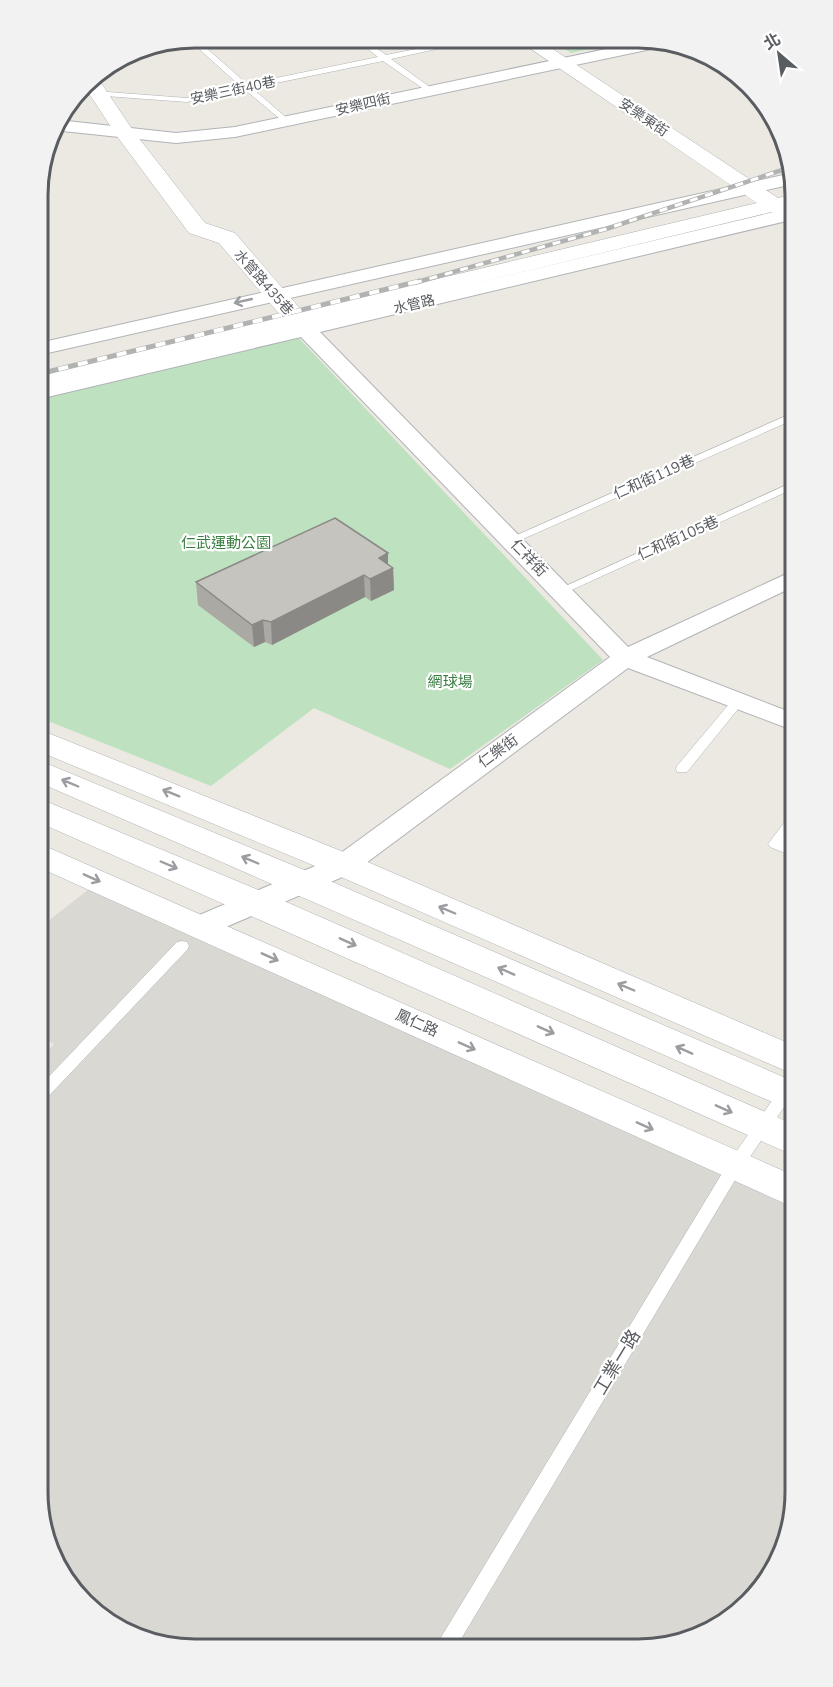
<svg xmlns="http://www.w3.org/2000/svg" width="833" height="1687" font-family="'Nunito Sans','Noto Sans TC',sans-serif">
	<rect width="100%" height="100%" fill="#ebe9e1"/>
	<!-- industrial -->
	<path fill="#dad8d3" d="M89,889l706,315v298l-32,86 -75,53 -50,8 -464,-1 -82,-37 -46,-69 -8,-50v-431l16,-17 -16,-9v-106z"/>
	<!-- green -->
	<path fill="#bee1c0" d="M551,40h79l-59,13z
		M295,334l308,326 -153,109 -136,-61 -103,78 -173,-69 1,-322z"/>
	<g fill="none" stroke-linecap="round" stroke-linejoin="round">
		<!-- lane casing -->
		<g stroke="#b1b3b7" stroke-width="1">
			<path id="lane" d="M195,38l52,46 131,-27 -22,-18h7l23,16 80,-16h16l-91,20 40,29 1,2 -4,2 -45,-31 -131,27 37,32v4h-3l-42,-35h-14l-43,13 -109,-8 3,-4 106,8 39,-13 12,-1 -50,-45z
				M795,412v7l-279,123 -4,1 -6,-3z
				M795,481v7l-230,105 -4,2 -6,-4z
				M738,697l4,1 2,3 -2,3 -55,68h-10l-1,-3 1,-3 57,-68z
				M795,814v13l-11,15 11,5v10l-25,-10 -2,-3 22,-29z
				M182,941l5,1 2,4 -2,4 -144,152 -5,2v-16l139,-146z
				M795,1073v18l-54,79 -286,479h-21l295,-487 61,-87z"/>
		</g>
		<!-- street casing -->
		<g stroke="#b1b3b7" stroke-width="2">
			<path id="street" d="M649,40h19l7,4 -440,93 -59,6 -123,-13 5,-10 118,13 59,-6z
				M792,173l1,11 -754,171v-12z
				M795,207v12l-475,113 308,315 167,-77v16l-148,71 148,57v17l-167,-63 -274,204 -142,61 -11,3 -11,-3 -4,-7 4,-7 144,-61 276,-201 -309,-320 -262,62v-12z"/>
		</g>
		<!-- secondary casing -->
		<g stroke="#b0b3b7" stroke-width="1">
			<path id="secondary" d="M518,40h21l239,158 17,-4v12l-3,1 3,6 -2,4 -8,2 -14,-7 -459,111 5,6 -4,5c-10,3 -15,2 -22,-6l-252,60v-14l242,-58 -62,-73 -30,-10 -70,-94 -35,-53 11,-12 39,58 71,91 30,10 67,78 455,-108z
				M38,729l318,128 439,189v29l-463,-202 -294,-122z
				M38,760l276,114 481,208v30l-757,-330z
				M38,798l230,96 527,231v31l-757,-334z
				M38,843l757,333v32l-757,-341z"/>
		</g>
		<!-- lane -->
		<use href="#lane" fill="#fff" fill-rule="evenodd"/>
		<!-- street -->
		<use href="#street" fill="#fff" fill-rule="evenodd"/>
		<!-- secondary -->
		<use href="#secondary" fill="#fff" fill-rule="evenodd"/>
		<!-- rail-far1 casing -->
		<g stroke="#b1b2b2" stroke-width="4.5">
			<path id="rail-far1" d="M414,283l192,-54 185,-62"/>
		</g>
		<!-- rail casing -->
		<g stroke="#b1b2b2" stroke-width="5">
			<path id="rail" d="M39,374l381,-93"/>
		</g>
		<!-- rail-far1 -->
		<use href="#rail-far1" stroke="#fff" stroke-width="3" stroke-dasharray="8" stroke-linecap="butt"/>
		<!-- rail -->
		<use href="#rail" stroke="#fff" stroke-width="4" stroke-dasharray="10" stroke-linecap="butt"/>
	</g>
	<!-- wall -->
	<path fill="#aaa9a3" d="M388,564l5,4 1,22 -23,11 -6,-4 -93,48 -7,-3 -11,5 -56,-42 -2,-23z"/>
	<!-- shaded-wall -->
	<path fill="#8b8985" d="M388,553v17l5,-2 1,22 -23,11 -1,-22 9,-21z
		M364,575l1,22 -93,48 -1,-23z
		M263,620l2,22 -11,5 -2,-22z"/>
	<!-- building -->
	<path fill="#c6c4be" stroke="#8b8985" stroke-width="1.5" d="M335,518l53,35 -9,5 14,10 -23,11 -6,-4 -93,47 -8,-2 -11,5 -56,-43z"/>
	<!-- one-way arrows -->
	<defs><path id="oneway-shaft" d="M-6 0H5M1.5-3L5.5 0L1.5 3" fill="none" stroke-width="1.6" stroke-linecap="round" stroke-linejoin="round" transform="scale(1.5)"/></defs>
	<g stroke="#9b9da0">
		<use href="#oneway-shaft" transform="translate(243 301) rotate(167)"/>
		<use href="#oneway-shaft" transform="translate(70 783) rotate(-157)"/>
		<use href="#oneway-shaft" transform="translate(171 793) rotate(-158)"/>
		<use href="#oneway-shaft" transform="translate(250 860) rotate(-157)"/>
		<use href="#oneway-shaft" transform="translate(169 865) rotate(23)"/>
		<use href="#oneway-shaft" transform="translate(92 878) rotate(24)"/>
		<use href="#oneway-shaft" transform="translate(447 910) rotate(-157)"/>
		<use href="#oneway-shaft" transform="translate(348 942) rotate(24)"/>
		<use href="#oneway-shaft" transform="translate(270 957) rotate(24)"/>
		<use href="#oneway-shaft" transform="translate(506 971) rotate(-156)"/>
		<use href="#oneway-shaft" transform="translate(626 987) rotate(-157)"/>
		<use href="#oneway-shaft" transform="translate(546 1030) rotate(24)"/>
		<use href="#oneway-shaft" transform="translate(467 1046) rotate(24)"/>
		<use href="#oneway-shaft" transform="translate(684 1050) rotate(-156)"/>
		<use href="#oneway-shaft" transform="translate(724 1109) rotate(24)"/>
		<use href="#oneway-shaft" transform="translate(645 1126) rotate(24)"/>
	</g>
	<g text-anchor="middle" stroke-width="4.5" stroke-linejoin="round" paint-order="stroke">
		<!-- far-street labels -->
		<g font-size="14" fill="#595c60" stroke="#fff">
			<text transform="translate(233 90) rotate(-12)" y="5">安樂三街40巷</text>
			<text transform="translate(363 104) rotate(-13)" y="5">安樂四街</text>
			<text transform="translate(644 117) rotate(34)" y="5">安樂東街</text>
			<text transform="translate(264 282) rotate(49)" y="5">水管路435巷</text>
			<text transform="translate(414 304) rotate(-13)" y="5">水管路</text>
		</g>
		<!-- street labels -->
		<g font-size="15" fill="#595c60" stroke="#fff">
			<text transform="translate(654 477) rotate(-24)" y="5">仁和街119巷</text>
			<text transform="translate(678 538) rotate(-24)" y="5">仁和街105巷</text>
			<text transform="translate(529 558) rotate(46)" y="5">仁祥街</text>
			<text transform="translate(498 751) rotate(-36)" y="5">仁樂街</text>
			<text transform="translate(417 1023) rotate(24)" y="5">鳳仁路</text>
		</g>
		<!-- park labels -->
		<g font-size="15" fill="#3a7f41" stroke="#fff">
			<text x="226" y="548">仁武運動公園</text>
			<text x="450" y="687">網球場</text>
		</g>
		<!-- near-street labels -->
		<g font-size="18" fill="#595c60" stroke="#fff">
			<text transform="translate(617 1362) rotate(-59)" y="6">工業一路</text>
		</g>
	</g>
	<!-- crop -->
	<path d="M0 0H833V1687H0ZM195 48H638A147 147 0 0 1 785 195V1492A147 147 0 0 1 638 1639H195A147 147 0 0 1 48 1492V195A147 147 0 0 1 195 48Z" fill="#f2f2f2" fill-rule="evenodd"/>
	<path fill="none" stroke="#595c60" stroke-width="3" d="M195 48H638A147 147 0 0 1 785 195V1492A147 147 0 0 1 638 1639H195A147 147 0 0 1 48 1492V195A147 147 0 0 1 195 48Z"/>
	<!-- north arrow -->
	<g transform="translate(779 54) rotate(331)" stroke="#ffffff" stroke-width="4.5" paint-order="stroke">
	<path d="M0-4.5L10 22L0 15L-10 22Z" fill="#595c60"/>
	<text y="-9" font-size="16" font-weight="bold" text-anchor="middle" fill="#595c60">北</text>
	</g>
</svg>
